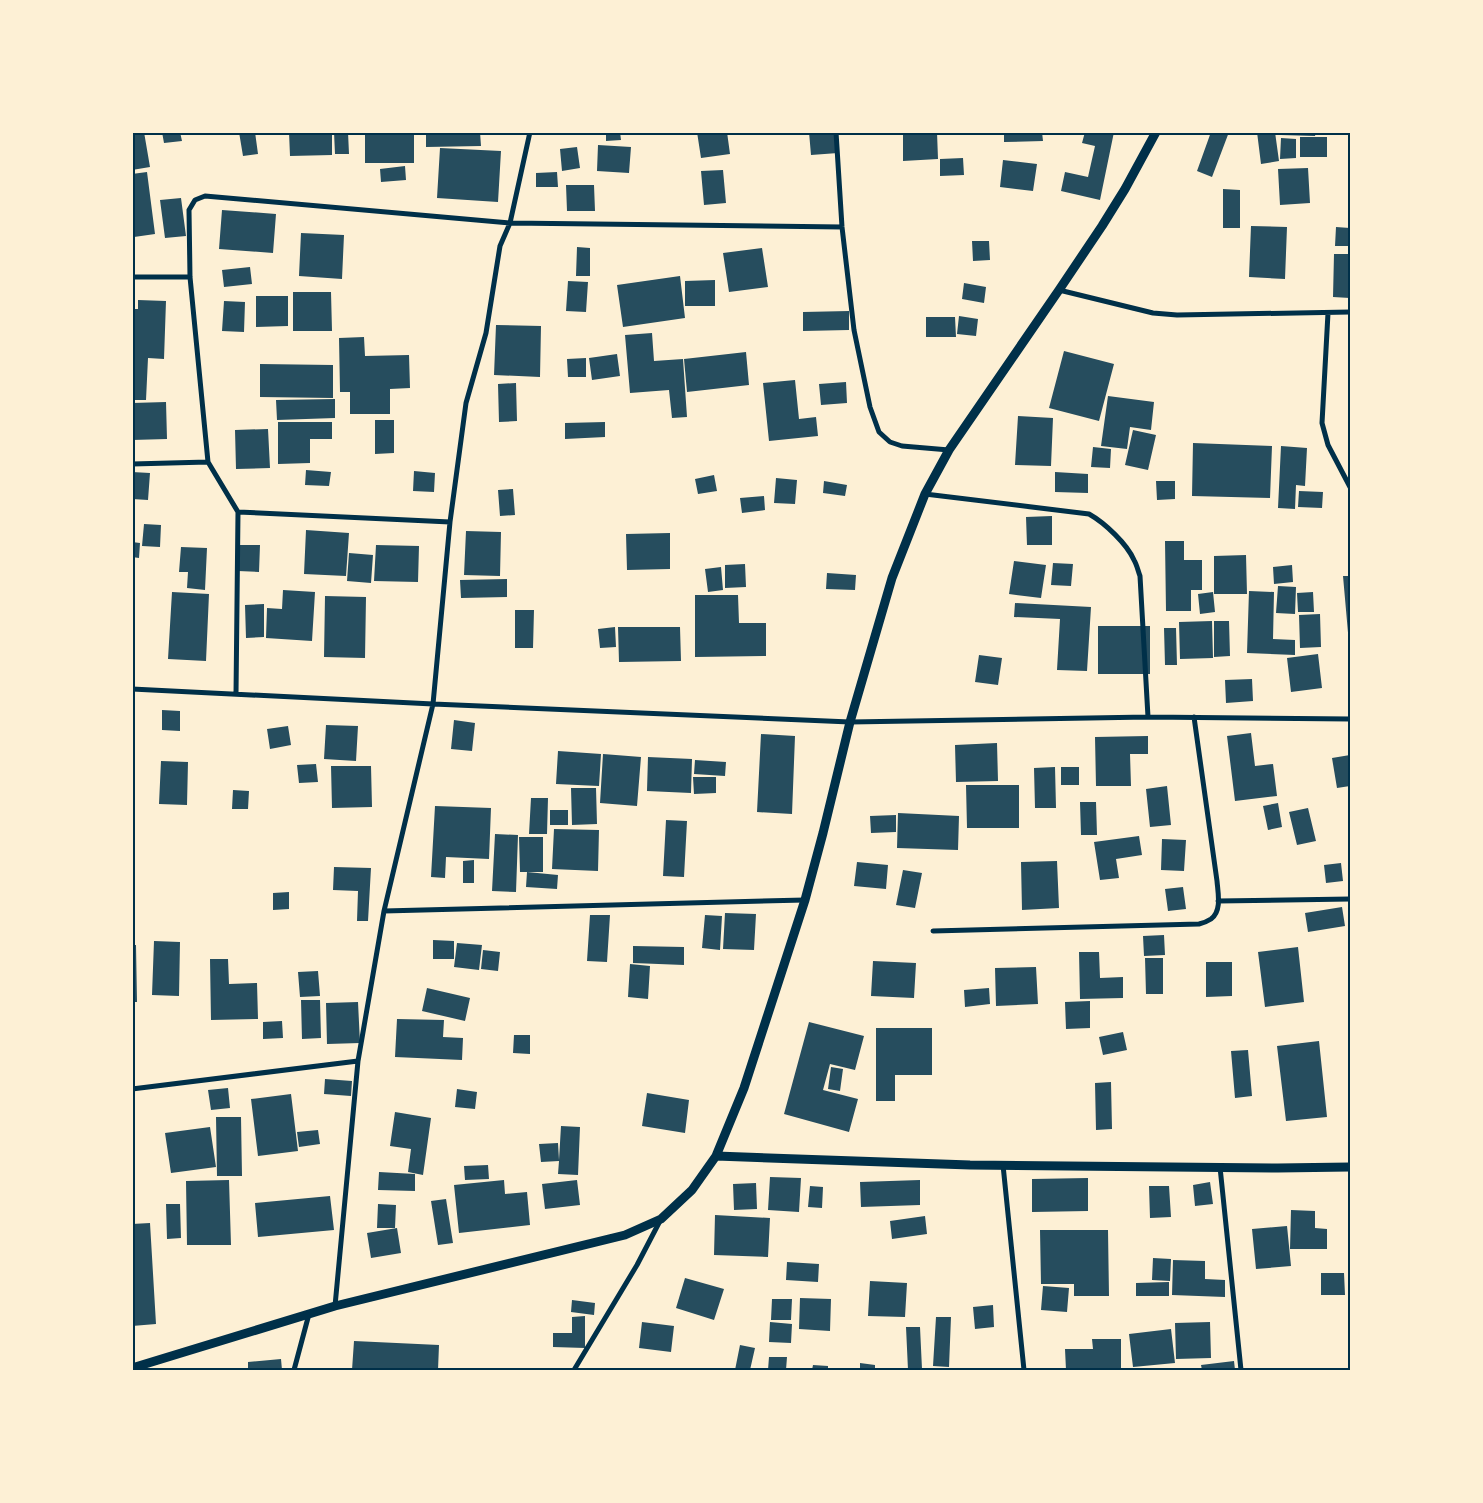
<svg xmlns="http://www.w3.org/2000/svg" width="1483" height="1503" font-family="Lato,sans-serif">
	<rect width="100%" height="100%" fill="#fdf0d5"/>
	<!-- building -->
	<path fill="#264d5e" d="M132,132h12l6,35 -18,3z
		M162,132h18l2,9 -18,2z
		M239,132h16l3,22 -15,2z
		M289,132h43v23l-42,1z
		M334,132h14l1,22h-14z
		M365,132h49v31h-49z
		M426,132h54l1,14 -55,1z
		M606,132h14l1,8 -15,1z
		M697,132h30l3,22 -29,4z
		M809,132h27l2,21 -27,2z
		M903,132h34l1,27 -35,2z
		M1004,132h38l1,9 -39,1z
		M1085,132h29l-14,68 -39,-9 4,-19 23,5 7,-31 -13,-3z
		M1211,132h18l-17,45 -15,-6z
		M1257,132h18l4,29 -18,3z
		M1281,132h35l-1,4 -34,-1z
		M1300,137h27v20h-27z
		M1281,138l15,1v19l-16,1z
		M598,145l33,2 -2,26 -32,-2z
		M577,147l3,21 -18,3 -2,-22z
		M440,148l61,3 -3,51 -61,-4z
		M963,158l1,17 -24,1v-17z
		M1003,160l34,4 -4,27 -33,-4z
		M405,166l1,14 -25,2 -1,-13z
		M1308,168l2,35 -30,2 -2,-36z
		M723,170l3,33 -22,2 -3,-34z
		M147,172l8,62 -21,3 -2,-11v-52z
		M557,172l1,15h-22v-14z
		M566,185h28l1,26h-28z
		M1223,189l17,1v38h-17z
		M181,198l5,38 -21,2 -5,-38z
		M222,210l54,4 -3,39 -54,-4z
		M1251,226l36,1 -2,52 -36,-2z
		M1336,227l14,1v18h-15z
		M301,233l43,2 -2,44 -43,-3z
		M972,241h17l1,19 -17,1z
		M577,247l13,1v28h-14z
		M762,248l6,39 -39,5 -6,-39z
		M1334,254h16v44l-17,-1z
		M250,267l2,17 -28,3 -2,-17z
		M680,276l5,42 -62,9 -6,-42z
		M715,280v26h-30v-25z
		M568,281l20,1 -2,30 -20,-1z
		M964,283l22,4 -2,16 -22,-4z
		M293,292h38l1,39h-39z
		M256,296h32v30l-32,1z
		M138,300l28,1 -2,58 -16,-1 -2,42h-14v-91h6z
		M224,301l21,1 -1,30 -22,-1z
		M849,311v19l-46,1v-19z
		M959,316l19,3 -2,17 -19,-2z
		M926,317h29l1,20h-30z
		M496,325l45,1 -1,51 -46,-2z
		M652,333l2,28 29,-2 4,58 -15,1 -3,-28 -39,3 -5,-58z
		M364,337l1,19 44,-1 1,33 -20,1v25h-40v-22h-10l-1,-54z
		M1064,351l50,13 -15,57 -50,-13z
		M746,352l3,33 -62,7 -3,-33z
		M617,354l3,22 -28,4 -3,-22z
		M586,358v19h-18l-1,-18z
		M260,364l73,1v33l-73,-1z
		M795,380l4,39 17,-2 2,19 -49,5 -6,-58z
		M846,382l1,21 -26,2 -2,-21z
		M516,383l1,38 -18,1 -1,-38z
		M1108,396l46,6 -3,28 -21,-3 -3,22 -26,-3z
		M335,399v19l-58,2 -1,-20z
		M166,402l1,37 -35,1v-37z
		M1018,416l35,2 -2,48 -36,-1z
		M375,420h19v33l-19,1z
		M278,422h54v17h-22v24l-32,1z
		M605,422v15l-40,2v-16z
		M268,429l2,39 -34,1 -1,-39z
		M1133,430l23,5 -8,35 -23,-5z
		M1193,443l79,3 -2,52 -78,-2z
		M1281,446l26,2 -2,38 -9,-1 -1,24 -17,-1z
		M1093,447l18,2 -1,19 -19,-1z
		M306,470l25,2 -2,14 -24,-1z
		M414,471l21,2 -1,19 -21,-1z
		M132,472l18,1 -2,27 -16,-1z
		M1055,472l33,2v19l-33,-1z
		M714,475l3,16 -19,3 -3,-15z
		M776,478l21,2 -2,24 -21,-1z
		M824,481l23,4 -2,11 -22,-3z
		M1156,481h19v18l-18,1z
		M513,489l2,26 -15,1 -2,-26z
		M1299,491l24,1 -1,16 -24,-1z
		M764,496l1,14 -23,3 -2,-15z
		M1052,516v29h-25l-1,-28z
		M144,524l17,1 -1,22 -18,-1z
		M306,530l43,3 -3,43 -42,-2z
		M466,531l35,1 -1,44 -36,-1z
		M670,533v36l-43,1 -1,-36z
		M1165,541h19v19h18v30h-11v21h-25z
		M132,542l8,1 -1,15 -7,-1z
		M239,545h21l-1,27 -21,-1z
		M376,545l43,1 -1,36 -44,-1z
		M181,547l26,1 -2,42 -18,-2 1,-16h-9z
		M349,553l24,2 -2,28 -24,-2z
		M1246,555l1,39h-33v-38z
		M1014,561l32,4 -5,33 -32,-4z
		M1053,563l20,1 -2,22 -20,-1z
		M745,564l1,23 -21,1v-23z
		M1292,565l1,17 -19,2 -1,-17z
		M721,567l2,23 -15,2 -3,-23z
		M827,573l29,2 -1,15 -29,-1z
		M1343,576h7v68h-1z
		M507,579v18l-46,1 -1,-18z
		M1278,586l18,1 -1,27 -19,-1z
		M283,590l32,2 -3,49 -46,-3 1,-30 15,1z
		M1249,591l25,1 -1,47 22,1v15l-48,-2z
		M172,592l37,2 -3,67 -38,-2z
		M1213,592l2,20 -15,2 -2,-20z
		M1313,592l1,20h-16l-1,-19z
		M695,595h43l1,28h27v33l-71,1z
		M325,596l41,1 -1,61 -41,-1z
		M1015,603l76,4 -4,64 -30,-1 3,-51 -46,-2z
		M264,604v33l-18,1 -1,-33z
		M515,610h19l-1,38h-18z
		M1320,614l1,33 -21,1 -1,-33z
		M1212,621l1,37 -33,1 -1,-37z
		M1214,621h15l1,35 -16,1z
		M1098,626h52v48h-52z
		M615,627l1,20 -16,1 -2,-19z
		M618,627h62l1,34 -62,1z
		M1164,628h12l1,37h-12z
		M1318,654l4,34 -31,4 -4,-34z
		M979,655l23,3 -4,27 -23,-3z
		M1252,679l1,22 -27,2 -1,-23z
		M162,710l18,1v20l-18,-1z
		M454,720l21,3 -3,28 -21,-2z
		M326,725l32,1 -2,35 -32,-2z
		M288,726l3,19 -21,4 -3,-20z
		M1251,733l4,33 18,-2 4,32 -42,5 -8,-65z
		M761,734l34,2 -3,78 -35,-2z
		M1148,736v18h-18l1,32h-35l-1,-49z
		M997,743l1,38 -42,1 -1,-37z
		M558,751l43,3 -2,32 -43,-2z
		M603,754l38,3 -4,49 -37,-3z
		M1350,755v31l-13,2 -5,-30z
		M648,757l44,2 -1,34 -44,-2z
		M695,760l31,2 -1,14 -31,-2z
		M161,761l27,1 -1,43 -28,-1z
		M316,764l2,18 -19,1 -2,-18z
		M331,766h40l1,41 -40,1z
		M1055,767l1,41h-21l-1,-40z
		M1061,767h18v18h-18z
		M693,777h23v16l-22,1z
		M966,785h53v43h-52z
		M1167,786l4,39 -21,2 -4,-38z
		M571,788h25l1,36 -25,1z
		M233,790l16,1 -1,18h-16z
		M531,798h17l-1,36h-18z
		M1080,802h16l1,33h-16z
		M1278,803l4,24 -14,3 -5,-24z
		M435,806l56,2 -2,51 -43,-2 -1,21 -14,-1z
		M1308,808l8,33 -19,4 -8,-33z
		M550,810h18v15h-18z
		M898,813l61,3 -1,34 -61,-2z
		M896,815v17l-25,1 -1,-17z
		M666,820l21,1 -3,56 -21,-1z
		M554,829l45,1 -1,41 -46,-2z
		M495,834l23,1 -2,57 -24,-1z
		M1139,836l3,19 -26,4 3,19 -19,2 -6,-38z
		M519,837h24v35h-23z
		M1162,839l24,1 -2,31 -23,-1z
		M474,860v23h-11v-22z
		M1057,861l2,47 -37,2 -1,-48z
		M857,862l31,3 -2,24 -32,-3z
		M1341,863l2,18 -17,2 -2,-18z
		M334,867l37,1 -3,53h-11l1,-30 -25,-1z
		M903,870l19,3 -7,35 -19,-3z
		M527,872l31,3 -1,14 -31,-2z
		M1183,887l3,22 -18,2 -3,-22z
		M289,892v17l-16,1v-17z
		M1342,907l3,19 -37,6 -3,-19z
		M725,913l31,1 -2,36 -31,-1z
		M590,915h20l-3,47 -20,-1z
		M705,915l17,1 -2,34 -18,-2z
		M1164,935l1,20 -21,1 -1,-20z
		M433,940l21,1v18h-21z
		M154,941l26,1 -1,54 -27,-1z
		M457,943l25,2 -3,25 -25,-3z
		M132,945h4l1,57h-5z
		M633,946l51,1v18l-51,-2z
		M1298,947l6,55 -39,5 -7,-55z
		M483,950l17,2 -2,19 -17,-2z
		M1079,952h20l1,26 23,-1v21l-43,1z
		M1145,958h18v36h-17z
		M210,959h18l1,25 28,-1 1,36 -47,1z
		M873,961l43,2 -2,35 -43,-2z
		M1206,962h26v34l-26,1z
		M630,964l20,2 -2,33 -20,-2z
		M1036,967l2,37 -42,2 -1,-38z
		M318,971l2,25 -20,1 -2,-25z
		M427,988l43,10 -5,23 -43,-10z
		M989,988l1,16 -25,3 -1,-17z
		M301,1000h19l1,38 -19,1z
		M1090,1001v27l-24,1 -1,-27z
		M358,1002l2,41 -33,1 -1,-41z
		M397,1019l47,1 -1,17 20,1 -1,22 -67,-3z
		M282,1021l1,17 -20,1v-17z
		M809,1022l55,14 -9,34 -25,-6 -7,26 35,9 -9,33 -65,-18z
		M876,1028h56v47h-37v26h-19z
		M1123,1032l4,18 -24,5 -4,-18z
		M514,1035h16v19l-17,-1z
		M1319,1041l8,76 -41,4 -9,-75z
		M1248,1050l4,46 -17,2 -4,-47z
		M831,1067l12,2 -3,22 -12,-2z
		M325,1079l27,2 -1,15 -27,-2z
		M1111,1082l1,47 -16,1 -1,-47z
		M228,1088l2,20 -19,2 -3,-20z
		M457,1089l20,3 -2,17 -20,-2z
		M647,1093l42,7 -4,33 -43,-7z
		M291,1094l7,57 -40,5 -7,-57z
		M395,1112l36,6 -8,57 -15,-3 3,-23 -21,-3z
		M216,1117h25l1,59h-25z
		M561,1126l19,1 -2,48 -20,-1 1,-13 -18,1 -2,-18 19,-1 1,17z
		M210,1127l6,40 -45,6 -6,-40z
		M318,1130l2,14 -21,3 -2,-15z
		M488,1165l1,14 -24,1 -1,-14z
		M379,1172l36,2v17l-37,-1z
		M770,1177l31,1 -2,34 -31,-2z
		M1088,1178v33l-56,1v-33z
		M229,1180l2,65h-44l-1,-64z
		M504,1180l1,14 22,-2 3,33 -71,8 -5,-48z
		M577,1180l3,25 -35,4 -3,-25z
		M920,1180v25l-59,2 -1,-25z
		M1210,1182l3,22 -18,2 -2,-21z
		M756,1183l1,26 -23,1 -1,-26z
		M810,1186l13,1 -1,21 -14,-1z
		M1149,1186h20l2,31 -21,1z
		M330,1196l4,34 -76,7 -3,-34z
		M446,1199l7,44 -15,2 -7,-44z
		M166,1204h14l1,34 -14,1z
		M378,1204l18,1 -1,23h-18z
		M1291,1210l24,1v17l12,1v20h-37z
		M715,1215l55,3 -2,39 -54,-2z
		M925,1216l2,18 -35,5 -2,-18z
		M150,1223l6,101 -24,2v-102z
		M1287,1226l4,40 -35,3 -4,-40z
		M397,1228l4,25 -30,5 -4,-25z
		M1040,1230h68l1,66h-35v-12h-33z
		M1153,1258l18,1 -1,22 -18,-1z
		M1173,1260l32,1v18l20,1v17l-53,-2z
		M787,1262l32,2 -1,18 -32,-2z
		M1321,1273h23l1,22h-24z
		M685,1278l39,11 -10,31 -38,-12z
		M870,1281l37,2 -2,34 -37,-1z
		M1169,1282v14h-33v-13z
		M1043,1286l26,2 -2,24 -26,-2z
		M800,1298l31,1 -1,32 -31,-2z
		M772,1299h20l-1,21h-20z
		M572,1300l23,3 -1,12 -23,-3z
		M993,1305l1,22 -19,2 -2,-22z
		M585,1316v32l-32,-1v-14h19v-16z
		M936,1317h15l-2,50 -16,-1z
		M642,1322l32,4 -3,26 -32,-4z
		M770,1322l22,2 -1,19 -22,-1z
		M1210,1322l1,36 -35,1 -1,-36z
		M906,1327h14l2,42 -14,1z
		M1171,1329l4,34 -42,4 -4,-33z
		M1092,1339h29v31h-55l-1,-21h28z
		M354,1341l85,4 -1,25h-86z
		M740,1345l15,3 -5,22h-15z
		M769,1357h18l-1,13h-18z
		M281,1359l1,11h-34v-8z
		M1234,1361l1,9h-33l-1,-5z
		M860,1363l15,2v5h-15z
		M813,1365l15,1v4h-16z"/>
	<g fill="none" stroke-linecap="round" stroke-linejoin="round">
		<!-- minor -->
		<path stroke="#003049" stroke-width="5" d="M836,132l6,95 12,103 16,77 9,25 11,10 12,4 47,4
			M132,277h58
			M1059,290l94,23 24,2 173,-3
			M1328,313l-6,110 6,22 22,42
			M132,464l76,-2
			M925,494l164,20c16,9 38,30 45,46 3,5 4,11 6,16l8,141
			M238,512l212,10
			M132,689l301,15 417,18 298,-5 202,2
			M236,694l2,-182 -30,-50 -18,-185 -1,-67 6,-10 10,-4 305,27 332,4
			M1218,901l132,-2
			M384,911l421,-11
			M933,931l266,-7c4,-1 9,-3 12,-5 11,-8 7,-26 6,-38l-23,-164
			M132,1089l226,-28
			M1003,1165l21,205
			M1220,1167l21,203
			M335,1306l23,-245 26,-150 49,-207 17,-182 16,-119 20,-70 14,-87 10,-23 20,-91
			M294,1370l15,-56
			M574,1370l63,-105 24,-46"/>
		<!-- tertiary -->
		<path stroke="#003049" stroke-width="9" d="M716,1156l254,9 308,3 72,-1
			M132,1368l203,-62 290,-71 36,-16 31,-29 24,-34 28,-68 61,-188 18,-67 27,-111 42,-144 33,-84 24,-44 110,-160 43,-64 23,-37 31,-57"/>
	</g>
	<!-- border -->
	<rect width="1483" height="1503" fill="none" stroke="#fdf0d5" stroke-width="268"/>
	<rect x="134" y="134" width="1215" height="1235" fill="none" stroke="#003049" stroke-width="2"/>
</svg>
